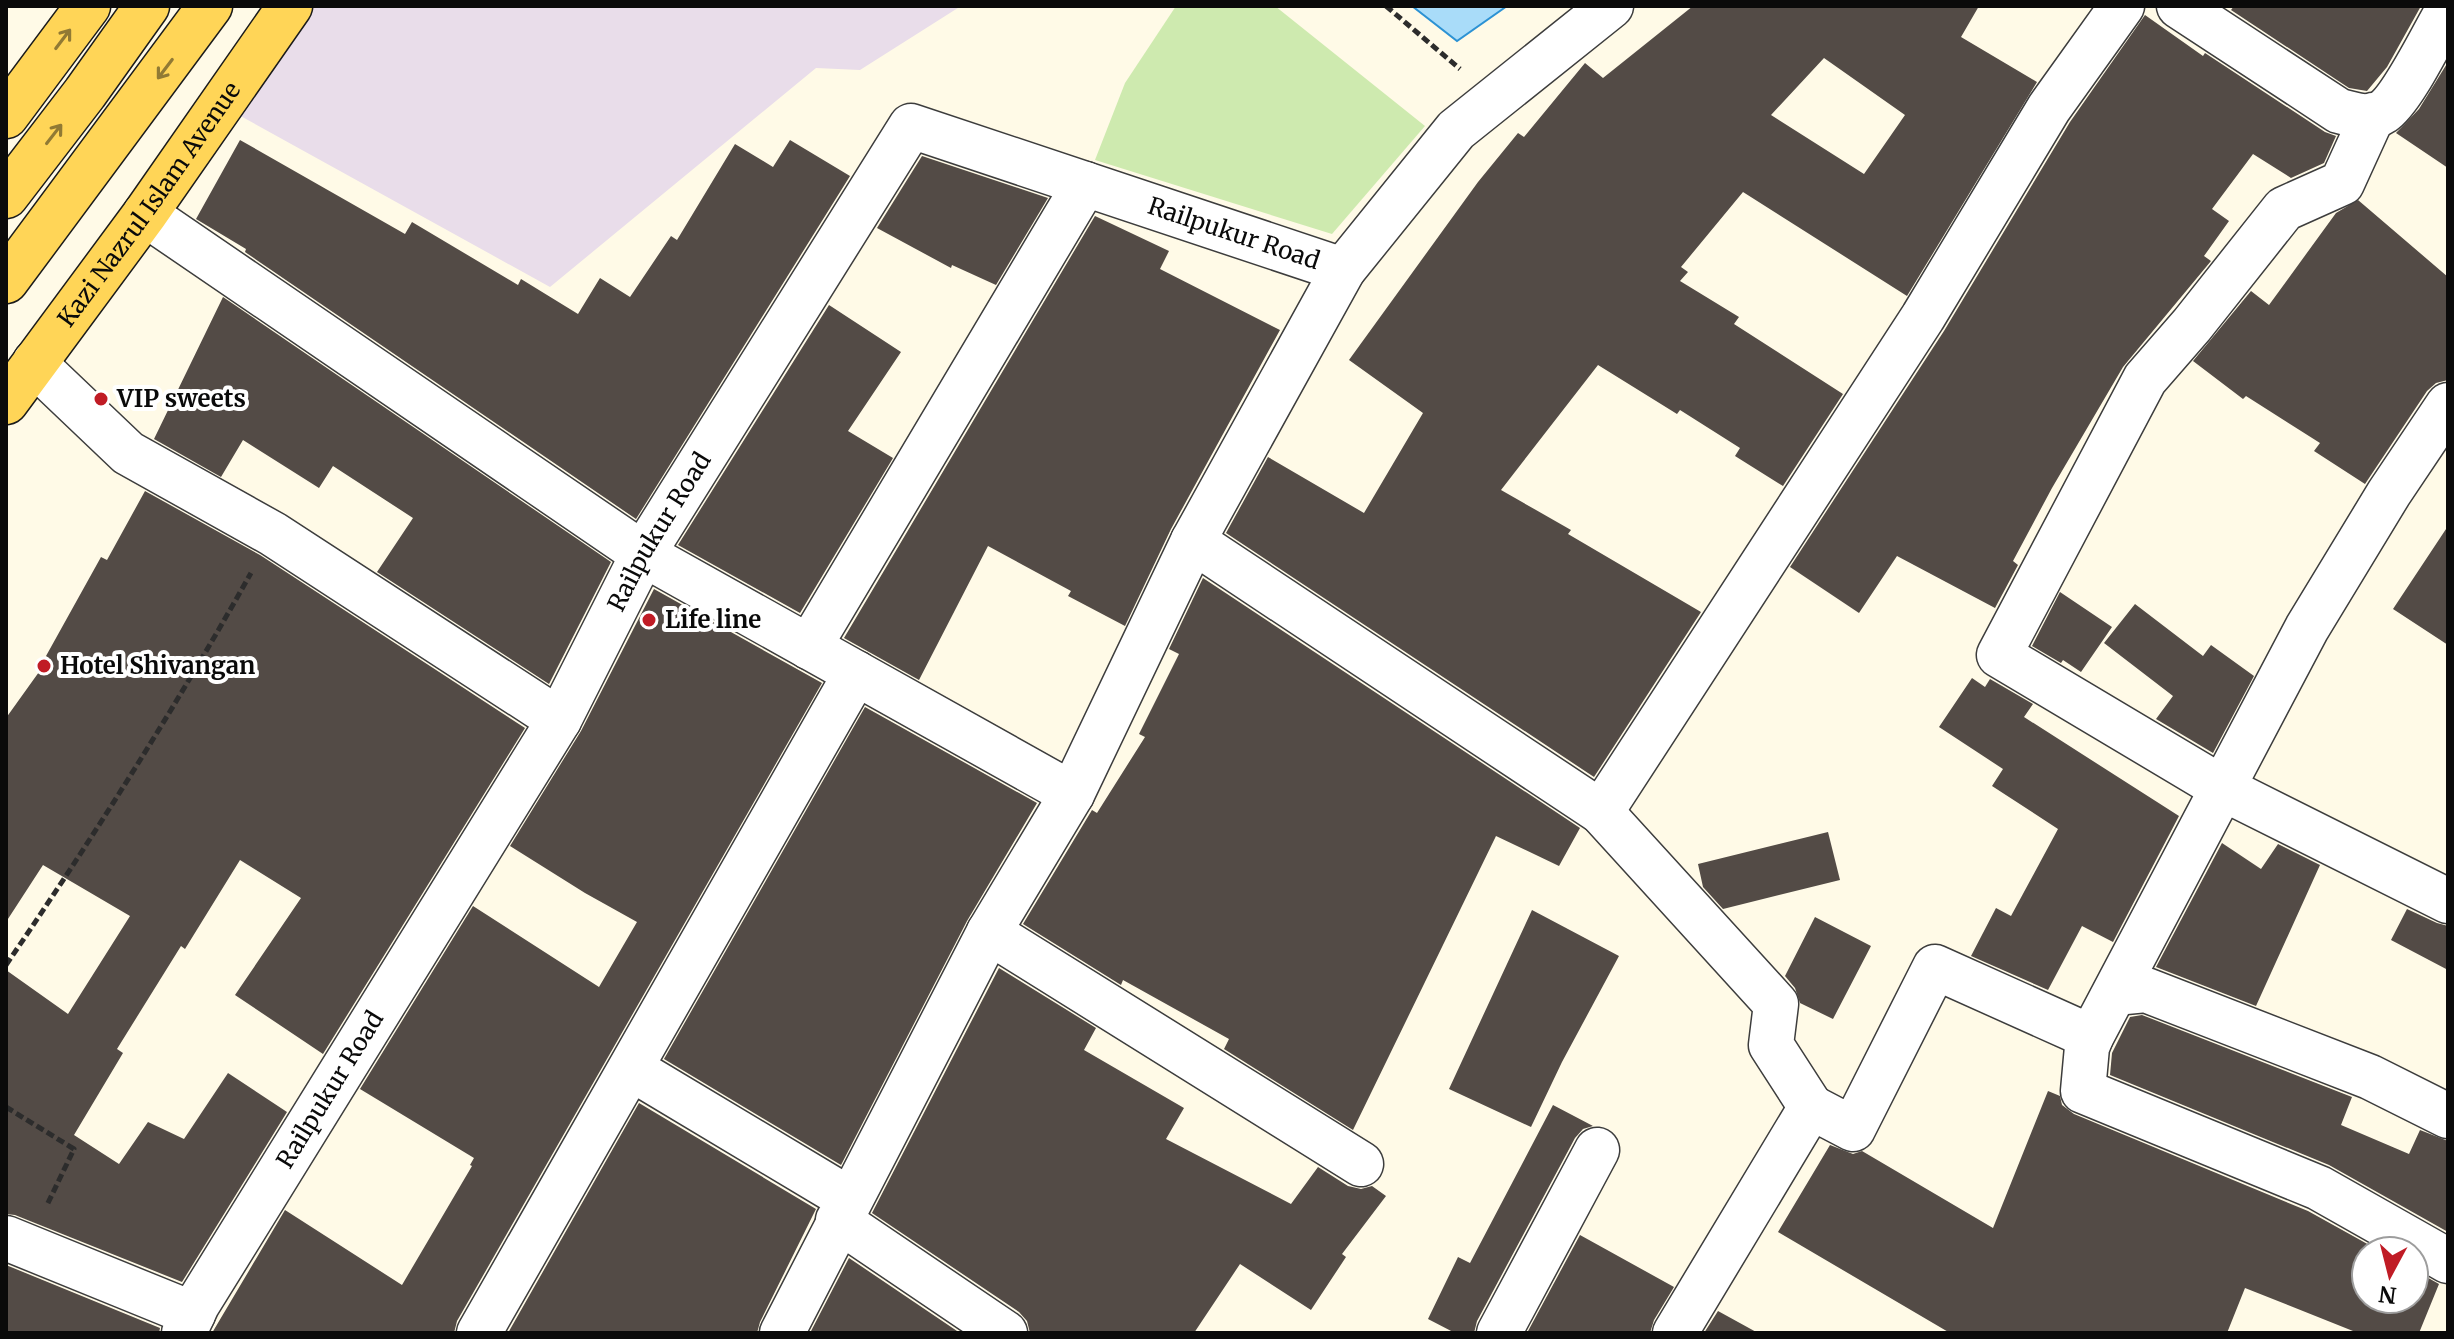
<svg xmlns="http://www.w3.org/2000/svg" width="2454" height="1339" font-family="Merriweather,serif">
	<rect width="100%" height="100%" fill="#fffae7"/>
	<!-- industrial -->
	<path fill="#e9ddea" d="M311,6h650l-101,64 -44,-2 -266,219 -313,-173z"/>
	<!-- green -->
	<path fill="#ceeaaf" d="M1176,6h99l150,120 -93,108 -237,-74 30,-77z"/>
	<!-- water -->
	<path fill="#a9dcf9" stroke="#2c92d4" stroke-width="2" d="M1412,6h95l-50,35z"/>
	<!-- building -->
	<path fill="#534b46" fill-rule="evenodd" d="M1693,6h286l-18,31 76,45 -130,214 -164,-104 -62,75 7,5 -8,9 59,36 -5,7 109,70 -60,92 -48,-30 5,-8 -60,-38 -3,4 -79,-49 -97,125 70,40 -3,4 133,78 -107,165 -368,-244 42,-76 96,56 59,-100 -74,-53 129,-178 40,-49 6,4 61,-74 18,15zM1824,58l81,57 -41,59 -93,-59z
		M2234,6h187l-34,61 -20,24 -18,-3 -118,-78z
		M2145,15l58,41 2,-3 120,79 11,4 -12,27 -33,15 -38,-24 -41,55 17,12 -25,35 7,5 -88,106 -71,121 -39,73 5,4 -23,43 -98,-52 -38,57 -69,-46 154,-236 126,-209z
		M2448,62v106l-52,-35 23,-24z
		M240,140l165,94 7,-12 106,63 3,-6 57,35 22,-36 30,19 41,-61 6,4 58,-96 38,23 17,-27 60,36 -214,343 -391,-267 1,-3 -50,-30z
		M922,156l126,42 -52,87 -44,-20 -1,3 -74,-40z
		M2358,200l90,77v103l-12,3 -9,8 -62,93 -51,-33 6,-8 -74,-47 -3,3 -50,-38 58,-70 18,14 67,-92z
		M1095,216l74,35 -9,18 120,61 -109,199 -46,97 -57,-30 3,-5 -83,-45 -69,134 -75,-42z
		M223,297l388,265 -62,122 -172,-112 36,-54 -80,-52 -14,22 -76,-48 -22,37 -67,-38z
		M829,305l72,47 -53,79 45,27 -93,155 -122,-68z
		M145,491l115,64 265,173 -202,326 -88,-59 66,-97 -61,-38 -55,89 -4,-3 -64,103 6,4 -49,82 45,29 29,-42 36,17 44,-66 59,39 -105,170 -167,-67 -9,-1v-244l62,44 62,-98 -87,-51 -37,57v-204l43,-60 -3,-2 55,-99 6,3z
		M2448,526v119l-55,-36z
		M1203,578l377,250 -21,38 -63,-30 -143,294 -129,-81 5,-10 -106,-59 -2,5 -98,-61 69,-114 5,3 48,-76 -6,-3 40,-80 -10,-5z
		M654,589l168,94 -365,638 -3,12h-242l73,-123 117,75 70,-119 -2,-1 4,-7 -114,-69 113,-183 126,81 38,-65 -52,-29 -75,-47 71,-115z
		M2060,592l52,35 -31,45 -18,-12 -2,3 -29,-17z
		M2135,604l68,52 8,-11 43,31 -41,77 -57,-34 17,-23 -69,-53z
		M1972,678l13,9 5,-8 43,25 -9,13 155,99 -66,126 -31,-16 -34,64 -77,-34 25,-48 15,8 47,-87 -66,-43 11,-17 -64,-42z
		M865,707l172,96 -70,118 -126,244 -177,-106z
		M1828,832l12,48 -117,29 -20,-22 -5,-23z
		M2222,843l39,26 17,-25 42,21 -64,141 -100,-39z
		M2407,909l30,14 11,3v44l-57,-30z
		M1532,910l87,46 -57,106 -31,65 -82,-38z
		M1815,917l56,29 -38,73 -33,-16 -5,-15 -10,-12z
		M999,968l97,60 -12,22 100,58 -18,31 125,65 27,-37 30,19 13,3 11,-3 14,10 -44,58 4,3 -35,53 -71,-46 -46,69h-164l-3,-12 -8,-9 -147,-99z
		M2142,1015l210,82 -11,28 68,29 11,-24 28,11v91l-119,-67 -219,-90 2,-22 18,-36z
		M2048,1091l12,5 2,9 12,9 234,97 72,40h-14v48h48v-29l25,14 -20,49h-61l-113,-45 -18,45h-277l-172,-101 52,-87 23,9 9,-3 131,77z
		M639,1103l177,106 -56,113 -3,11h-249z
		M1553,1105l40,21 -10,3 -8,9 -98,183 -3,12h-19l-27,-14 30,-62 12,6z
		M1580,1235l94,52 -20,33 -4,13h-123z
		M849,1258l111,75h-150z
		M6,1265l154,63 -1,5h-153z
		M1718,1311l40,22h-54z"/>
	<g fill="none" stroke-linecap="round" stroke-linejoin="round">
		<!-- minor casing -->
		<g stroke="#3d3d3d" stroke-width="47">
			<g id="minor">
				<path d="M2179,6l160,105c14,3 31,10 44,1 20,-13 51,-79 65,-102"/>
				<path d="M2373,115l-31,68 -58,26 -92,116 -47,54 -146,276 225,134 224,112"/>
				<path d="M145,214l498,340 429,240"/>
				<path d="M35,362l9,11 84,80 145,81 286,186"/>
				<path d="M2448,405l-59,88 -82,135 -216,409 -4,10 -4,44 236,97 129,73"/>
				<path d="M1193,541l408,271 175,192 -5,41 40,62"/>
				<path d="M809,647l276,-463"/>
				<path d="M1601,812l322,-495 126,-209 73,-102"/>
				<path d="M989,932l372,232"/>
				<path d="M2115,993l31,-3 224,87 78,39"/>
				<path d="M632,1069l217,130"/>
				<path d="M838,1220l167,113"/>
				<path d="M6,1238l187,76"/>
				<path id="s1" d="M184,1333l13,-28 362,-585 84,-166 268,-428 432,144"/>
				<path d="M479,1333l377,-660"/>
				<path d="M782,1333l207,-401 83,-138 121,-253 150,-271 113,-140 155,-124"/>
				<path d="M1499,1333l98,-183"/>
				<path d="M1675,1333l136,-226 42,22 82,-162 156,70"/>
			</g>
		</g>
		<!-- major casing -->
		<g stroke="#1b1b1b" stroke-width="47">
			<g id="major">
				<path d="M6,116l82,-110"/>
				<path d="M6,196l79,-103 62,-87"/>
				<path d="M6,281l204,-275"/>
				<path id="s2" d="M6,402l139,-188 145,-208"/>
			</g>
		</g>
		<!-- path -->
		<path stroke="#2c2c2c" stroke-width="5" stroke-dasharray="8 4" stroke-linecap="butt" d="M1386,6l74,63
			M6,965c87,-127 169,-257 245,-392
			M6,1107l68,42 -27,56"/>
		<!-- minor -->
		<use href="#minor" stroke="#fff" stroke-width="44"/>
		<!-- major -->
		<use href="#major" stroke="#ffd557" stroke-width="44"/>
	</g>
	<!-- one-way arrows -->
	<defs><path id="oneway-shaft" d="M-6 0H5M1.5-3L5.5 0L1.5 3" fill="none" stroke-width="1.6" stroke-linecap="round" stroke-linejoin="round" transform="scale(2)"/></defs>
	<g stroke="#917a34">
		<use href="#oneway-shaft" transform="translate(63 39) rotate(-53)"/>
		<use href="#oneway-shaft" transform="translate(165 69) rotate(127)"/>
		<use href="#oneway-shaft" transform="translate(54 134) rotate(-52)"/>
	</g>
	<!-- markers -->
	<g fill="#c01c25" stroke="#fff" stroke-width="3">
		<circle cx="101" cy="399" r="8"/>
		<circle cx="649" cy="620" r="8"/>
		<circle cx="44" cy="666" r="8"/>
	</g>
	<g text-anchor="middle" stroke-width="8" stroke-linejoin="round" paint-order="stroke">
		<!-- street labels -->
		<g font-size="24" fill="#0a0a0a" stroke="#fff">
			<text dy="8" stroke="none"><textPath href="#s2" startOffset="244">Kazi Nazrul Islam Avenue</textPath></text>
			<text dy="8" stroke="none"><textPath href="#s1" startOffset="1750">Railpukur Road</textPath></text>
			<text dy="8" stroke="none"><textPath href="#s1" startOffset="932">Railpukur Road</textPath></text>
			<text dy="8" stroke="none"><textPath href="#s1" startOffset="284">Railpukur Road</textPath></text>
		</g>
		<!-- poi labels -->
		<g font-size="24" font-weight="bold" fill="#0a0a0a" stroke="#fff" text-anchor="start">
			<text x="117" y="407">VIP sweets</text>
			<text x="665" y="628">Life line</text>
			<text x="60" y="674">Hotel Shivangan</text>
		</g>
	</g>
	<!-- border -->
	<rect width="2454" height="1339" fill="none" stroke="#0a0a0a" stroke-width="16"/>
	<!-- north arrow -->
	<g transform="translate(2390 1275) rotate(187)"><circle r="38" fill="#ffffff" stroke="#9d9d9d" stroke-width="2"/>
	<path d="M0-6L14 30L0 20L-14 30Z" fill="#c01c25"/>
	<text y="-12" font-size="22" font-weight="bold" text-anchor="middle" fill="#0a0a0a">N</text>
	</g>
</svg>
